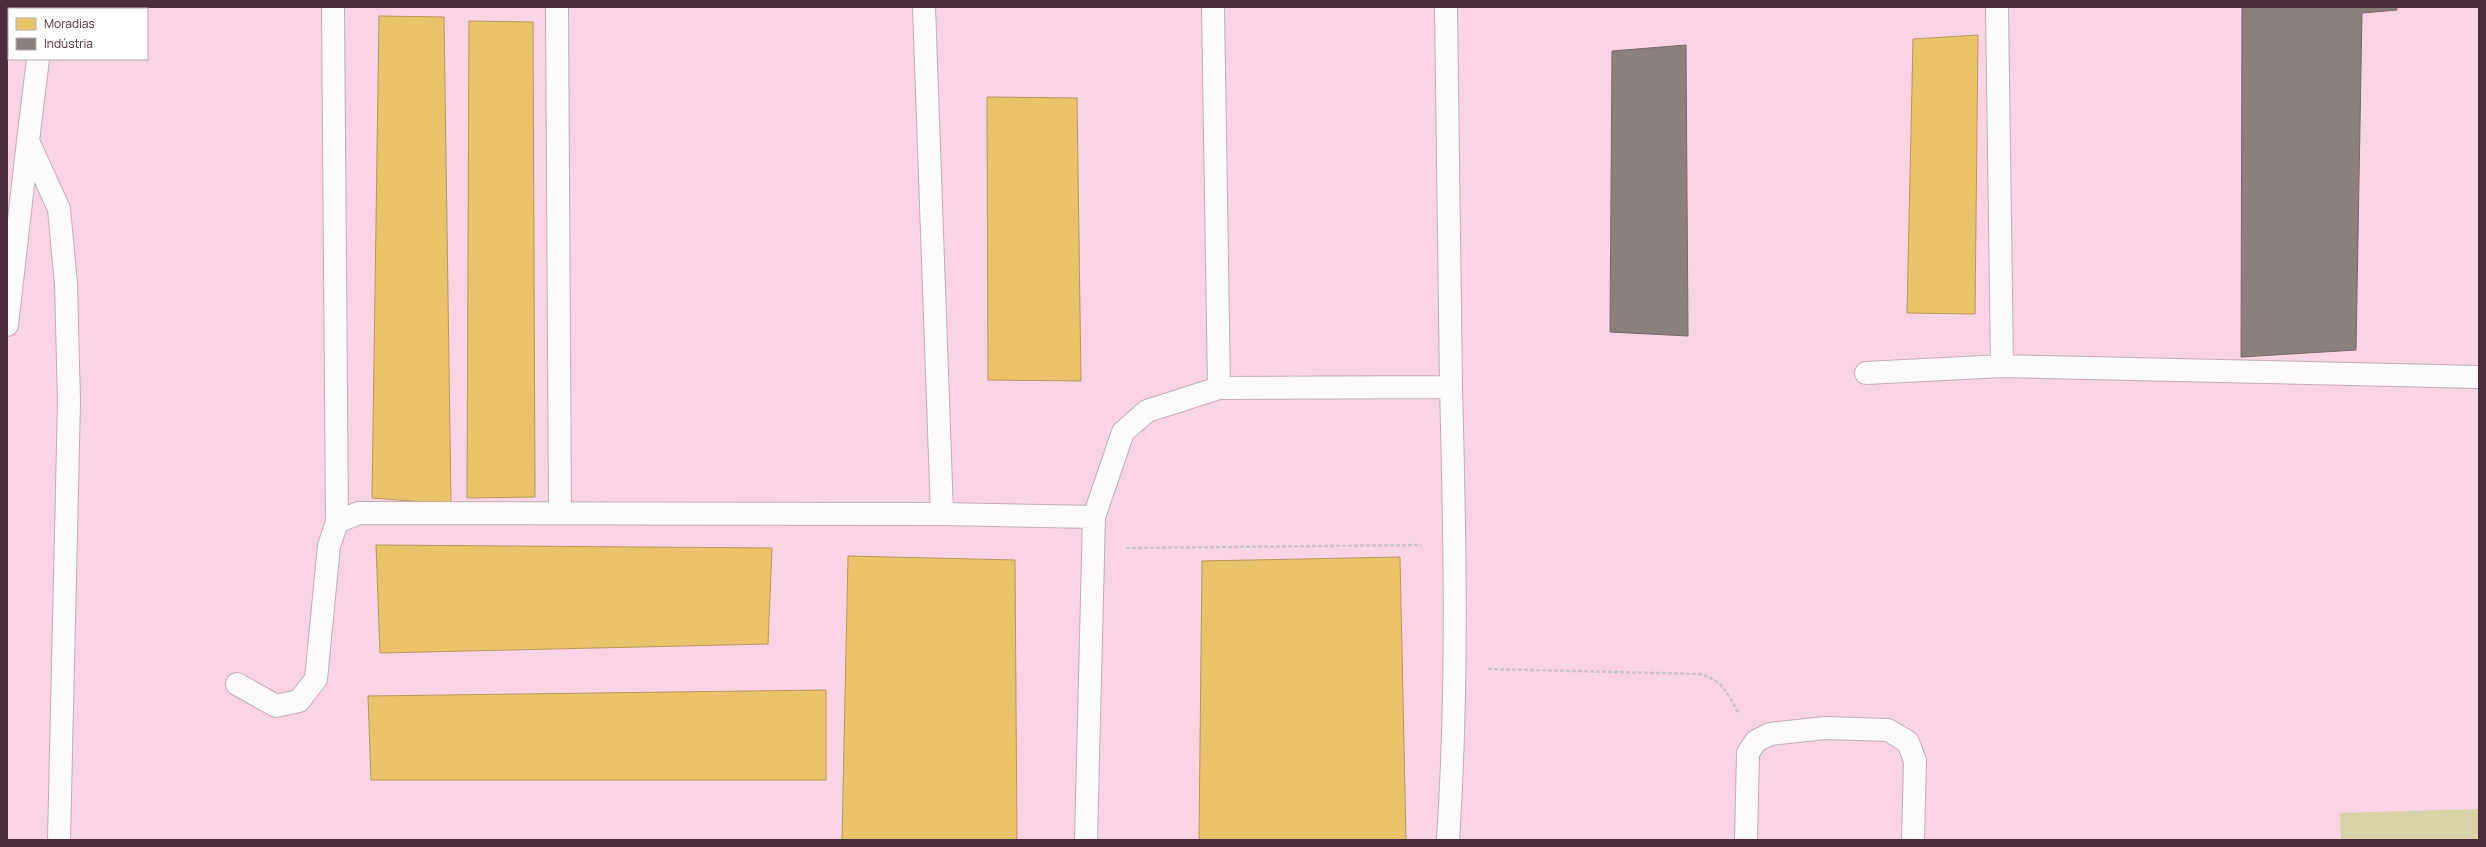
<svg xmlns="http://www.w3.org/2000/svg" width="2486" height="847" font-family="Manrope,sans-serif">
	<rect width="100%" height="100%" fill="#f2e1e8"/>
	<!-- built -->
	<path fill="#f9d4e4" fill-rule="evenodd" d="M7,7h2472v833h-2472zM9,9h138v50h-138z"/>
	<!-- green -->
	<path fill="#d8d2a7" d="M2479,809v31h-138l-1,-27z"/>
	<!-- homes -->
	<path fill="#e9c46a" stroke="#ba965c" d="M379,16l65,1 7,487 -79,-6z
		M469,21l64,1 2,475 -68,1z
		M1978,35l-3,279 -68,-1 6,-274z
		M987,97l90,1 4,283 -93,-1z
		M376,545l396,3 -4,96 -388,9z
		M848,556l167,4 2,280h-175z
		M1400,557l6,283h-207l3,-279z
		M826,690v90h-455l-3,-84z"/>
	<!-- industry -->
	<path fill="#8a817c" stroke="#776868" d="M2242,7h155v3l-35,3 -6,337 -115,7z
		M1686,45l2,291 -78,-4 2,-281z"/>
	<g fill="none" stroke-linecap="round" stroke-linejoin="round">
		<!-- lane casing -->
		<g stroke="#c3adb6" stroke-width="24">
			<path id="lane" d="M333,7l4,515
				M557,7l3,506
				M1213,7l6,381
				M1997,7l5,359
				M44,9v-2
				M38,59l-10,82 31,68 7,75 3,117 -10,439
				M7,325l21,-184
				M1866,373l136,-7 477,11
				M942,514l152,3
				M237,684l39,22 23,-5 17,-22 13,-133 8,-24 22,-9 583,1 -18,-507
				M1086,840l8,-323 29,-85 24,-21 72,-23 232,-1 -5,-380
				M1448,840c10,-151 7,-301 3,-453
				M1746,840l2,-87 8,-12 14,-7 55,-6 63,2 20,12 7,19 -2,79"/>
		</g>
		<!-- path -->
		<path stroke="#ccc3c7" stroke-width="2.5" stroke-dasharray="4 2" stroke-linecap="butt" d="M1126,548l295,-3
			M1488,669l212,5c24,7 27,19 39,40"/>
		<!-- lane -->
		<use href="#lane" stroke="#fdfafc" stroke-width="22"/>
	</g>
	<!-- border -->
	<rect width="2486" height="847" fill="none" stroke="#4b2c3a" stroke-width="16"/>
	<!-- legend -->
	<rect x="8" y="8" width="140" height="52" fill="#ffffff" stroke="#b7abb0"/>
	<rect x="16" y="18" width="20" height="12" fill="#e9c46a" stroke="#b7abb0"/>
	<text x="44" y="28" font-size="12" fill="#4b2c3a">Moradias</text>
	<rect x="16" y="38" width="20" height="12" fill="#8a817c" stroke="#b7abb0"/>
	<text x="44" y="48" font-size="12" fill="#4b2c3a">Indústria</text>
</svg>
